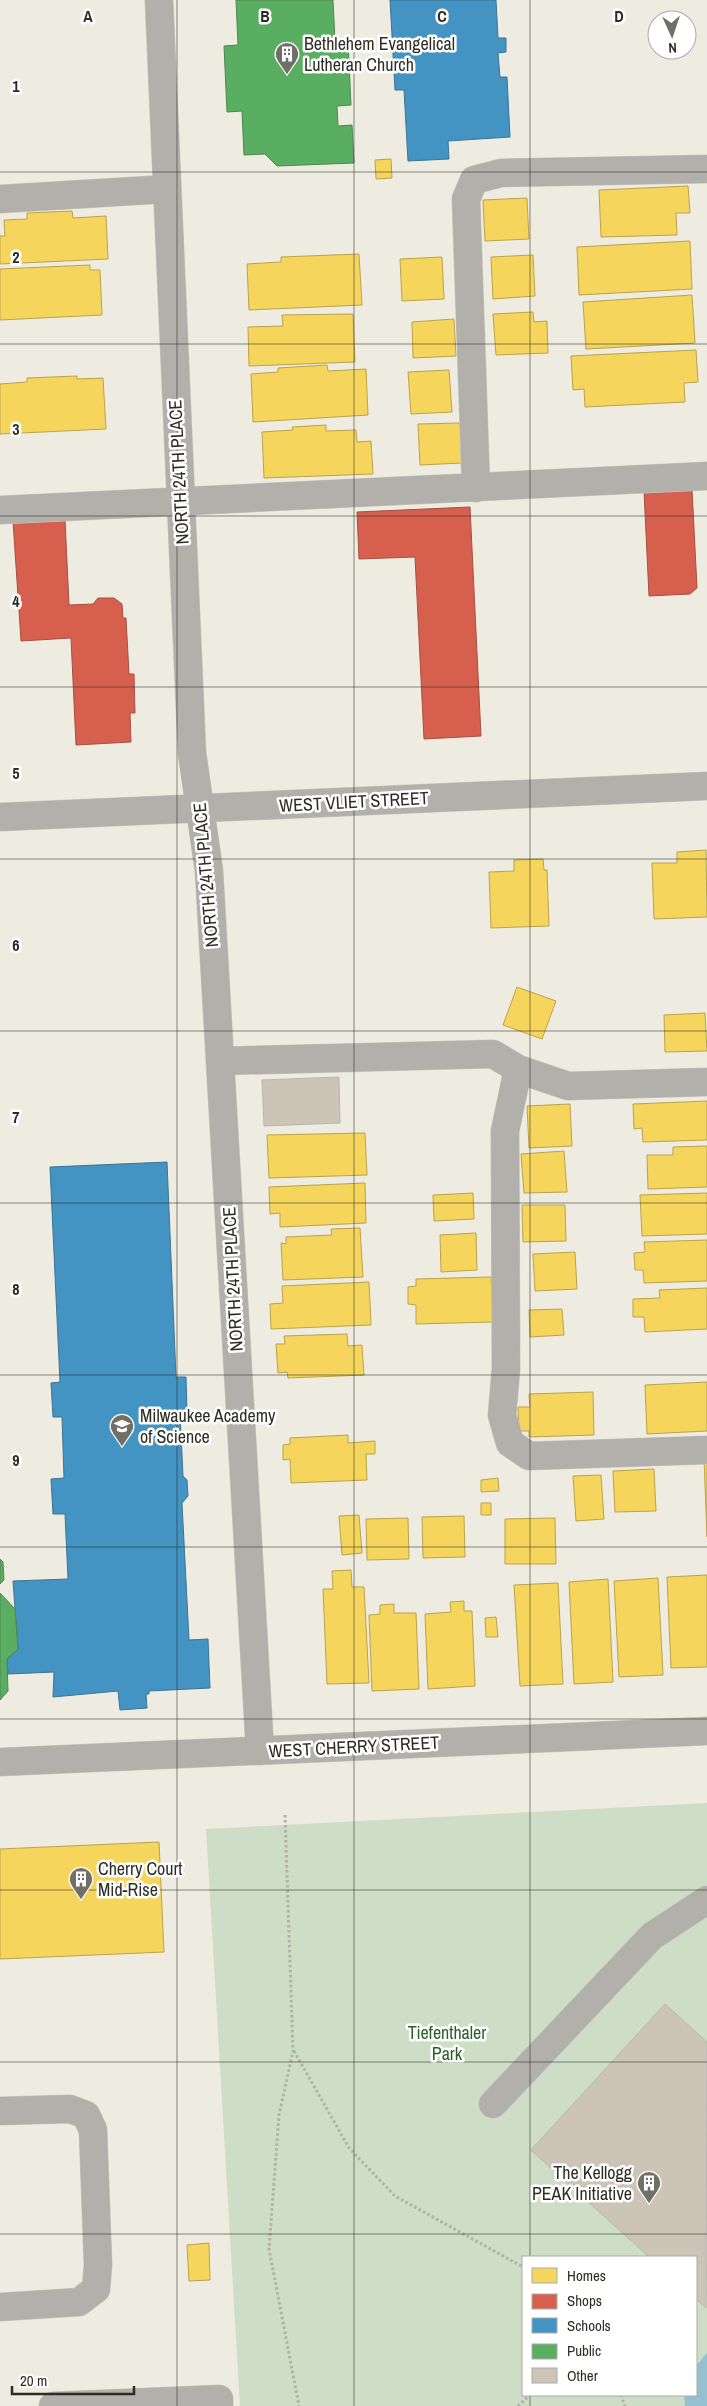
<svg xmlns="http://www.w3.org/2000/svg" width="707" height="2406" font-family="'Archivo Narrow',sans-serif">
	<rect width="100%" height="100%" fill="#eeece1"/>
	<!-- green -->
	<path fill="#cdddc6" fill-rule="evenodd" d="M707,1803v603h-467l-34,-577zM523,2257h173v138h-173z"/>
	<!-- water -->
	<path fill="#94c0cf" d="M707,2353v53h-22l-1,-11h12v-29z"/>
	<!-- homes -->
	<path fill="#f6d55c" stroke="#baa34c" d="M391,159l1,19 -16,1 -1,-19z
		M688,186l2,27h-14l1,22 -76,2 -2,-47z
		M527,198l2,41 -44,2 -2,-41z
		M72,211l1,7 33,-2 2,43 -108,5v-28h5l-1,-16 23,-1v-6z
		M690,241l2,48 -113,6 -2,-48z
		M359,254l3,51 -113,5 -2,-46 34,-2v-5z
		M533,255l2,41 -42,3 -2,-42z
		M442,257l2,42 -42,2 -2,-42z
		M90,265v5h10l2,45 -102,5v-51z
		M692,295l3,48 -109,6 -3,-47z
		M533,312l1,10 13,-1 1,32 -52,2 -3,-41z
		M353,314l2,48 -106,4 -1,-39 35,-1 -1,-11z
		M454,319l2,37 -43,2 -1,-36z
		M696,350l2,32 -14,1 1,19 -100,5 -1,-18 -11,1 -2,-34z
		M327,365l1,6 38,-2 2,46 -115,7 -2,-48 27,-2v-4z
		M449,370l3,42 -41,2 -3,-42z
		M77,376v3l26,-1 3,51 -106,5v-50l27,-2v-4z
		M460,423l2,40 -42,2 -2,-41z
		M326,425v6l30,-1 1,12 14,-1 2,33 -109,4 -2,-46 31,-2 -1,-3z
		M706,850l1,67 -53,2 -2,-56h25v-11z
		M543,859l1,11h3l2,56 -58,2 -2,-56 25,-1v-11z
		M517,987l39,14 -14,38 -39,-14z
		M705,1013l2,38 -42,1 -1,-37z
		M707,1101v39l-64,2 -1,-14 -8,1 -1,-25z
		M570,1104l2,42 -43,2 -2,-42z
		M365,1133l2,42 -98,3 -2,-43z
		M707,1146v41l-59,2 -1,-34h26v-8z
		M564,1151l3,41 -43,1 -3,-39z
		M365,1183l1,40 -86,4v-14l-10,1 -1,-27z
		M473,1193l1,26 -40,2 -1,-26z
		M707,1193v41l-65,2 -2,-41z
		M522,1205h43l1,36 -43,1z
		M360,1228l3,49 -80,3 -2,-37 5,1v-7l46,-2 -1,-6z
		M476,1233l1,37 -36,2 -1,-37z
		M707,1240v41l-63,2 -1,-13h-8l-1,-17 11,-1 -1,-10z
		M575,1252l2,37 -42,2 -2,-37z
		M491,1277l2,45 -77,2v-19l-8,-1v-17l8,-1v-7z
		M369,1282l2,43 -100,4 -1,-25 13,-1 -1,-17z
		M707,1288v41l-62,3 -1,-15h-11v-18l27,-1 -1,-8z
		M562,1309l2,26 -34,2 -1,-27z
		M347,1334l1,12 14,-1 2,30 -76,3 -1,-6 -9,1 -2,-29h9l-1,-8z
		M707,1382v49l-60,3 -2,-49z
		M593,1392l1,43 -65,2v-6h-10l-1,-24h12l-1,-13z
		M348,1435v8l27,-2v13h-9l1,26 -76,3 -1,-24 -7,1v-15l7,-1v-6z
		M704,1458h3v79z
		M654,1469l2,42 -41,1 -2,-41z
		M601,1475l3,44 -28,2 -3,-45z
		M498,1478l1,13 -18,1v-12z
		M481,1503h10v12h-10z
		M359,1515l3,38 -20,2 -3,-39z
		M464,1516l1,41 -42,1 -1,-41z
		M408,1518l1,41 -42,1 -1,-41z
		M555,1518l1,46h-51v-45z
		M351,1570l1,17h12l5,96 -42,1 -4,-95h10l-1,-18z
		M707,1575v92l-36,1 -4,-91z
		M658,1578l5,97 -44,2 -5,-96z
		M608,1579l5,103 -39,2 -5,-102z
		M558,1583l5,101 -43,2 -6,-101z
		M464,1601v10h8l3,75 -47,3 -3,-75 26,-2 -1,-10z
		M394,1604v9h22l3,76 -47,2 -3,-76 11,-1v-9z
		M496,1617l2,20h-12l-1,-19z
		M159,1842l5,110 -164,7v-110z
		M209,2243l1,37 -21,1 -2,-36z"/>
	<!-- shops -->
	<path fill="#d6604d" stroke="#a45141" d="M692,489l5,99 -7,6 -41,2 -5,-105z
		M470,507l11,229 -57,3 -9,-182 -56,2 -2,-47z
		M65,519l4,86 24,-1 5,-6h16l8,6 1,14h3l3,56h5l1,39h-5l1,29 -55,3 -5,-107 -50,3 -8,-120z"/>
	<!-- schools -->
	<path fill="#4393c3" stroke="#3d7494" d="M390,0h106l2,38h8v14l-8,1 2,24h7l3,60 -62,4 1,18 -41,2 -4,-71h-9z
		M167,1162l9,215h10l1,35 -7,1 3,63 4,4 1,16 -6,7 7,137 19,-1 2,49 -61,3v3h-3l1,14 -27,2 -2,-19 -65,6 1,-25 -46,2 -1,-15 11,-10 -5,-68 55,-2 -3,-65h-12l-2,-35 13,-1 -2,-61h-9l-2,-34 9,-1 -10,-215z"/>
	<!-- public -->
	<path fill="#5aae61" stroke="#4d874f" d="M236,0h97l2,41h13l3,64 -14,1 1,20 14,-1 2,38 -77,3 -12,-12 -21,1 -2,-44 -15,1 -3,-66 14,-1z
		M0,1559l3,3 1,18 -4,4z
		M0,1593l15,16 3,40 -11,10 1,32 -8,9z"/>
	<!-- building -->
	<path fill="#ccc5b7" stroke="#bab6ae" d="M339,1077l1,46 -76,3 -2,-46z
		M665,2004l42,38 -1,266 -10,-9v-42h-47l-118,-107z"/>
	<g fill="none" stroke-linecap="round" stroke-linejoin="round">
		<!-- minor casing -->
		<g stroke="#cbc9c0" stroke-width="29">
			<path id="minor" d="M159,0l33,753 17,118 51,880
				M0,199l167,-10
				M476,488l-10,-289 8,-19 27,-7 206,-4
				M0,510l707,-34
				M0,817l707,-31
				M220,1061l273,-7 25,15 50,17 139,-4
				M518,1069l-13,62 1,238 -4,46 8,28 19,13 178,-6
				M0,1762l707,-31
				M493,2104l159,-168 55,-36
				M0,2111l70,-2 16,6 7,15 5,135 -2,24 -17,13 -79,5
				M53,2406l166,-7v7"/>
		</g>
		<!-- path -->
		<path stroke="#b1b0aa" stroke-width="3" stroke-dasharray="2.5 2.5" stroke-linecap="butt" d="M285,1815l8,236 -14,64 -10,134 30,157
			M294,2051l55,97 46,48 128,71
			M696,2312l1,-1
			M621,2395l4,11
			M518,2406l12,-11"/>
		<!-- minor -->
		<use href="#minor" stroke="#b2b0ab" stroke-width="28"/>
	</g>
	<!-- grid -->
	<path fill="none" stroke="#2e2d25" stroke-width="1" stroke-opacity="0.55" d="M177,0v2406M354,0v2406M530,0v2257M0,172h707M0,344h707M0,516h707M0,687h707M0,859h707M0,1031h707M0,1203h707M0,1375h707M0,1547h707M0,1719h707M0,1890h707M0,2062h707M0,2234h707M530,2395v11"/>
	<!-- icons -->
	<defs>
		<g id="building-pin" transform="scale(1.25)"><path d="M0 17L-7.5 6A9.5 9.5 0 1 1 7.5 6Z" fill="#717067" stroke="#fff"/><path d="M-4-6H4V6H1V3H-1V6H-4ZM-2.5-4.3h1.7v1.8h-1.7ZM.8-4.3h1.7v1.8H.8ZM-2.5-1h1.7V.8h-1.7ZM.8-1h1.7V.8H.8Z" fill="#fff"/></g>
		<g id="school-pin" transform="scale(1.25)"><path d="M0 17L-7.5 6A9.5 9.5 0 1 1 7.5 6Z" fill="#717067" stroke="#fff"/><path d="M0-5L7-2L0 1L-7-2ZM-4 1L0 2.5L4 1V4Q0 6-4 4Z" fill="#fff"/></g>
	</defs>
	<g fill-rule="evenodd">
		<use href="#building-pin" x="287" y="54"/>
		<use href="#school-pin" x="122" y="1426"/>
		<use href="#building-pin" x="81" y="1879"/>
		<use href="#building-pin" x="649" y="2183"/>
	</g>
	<g text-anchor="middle" stroke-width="5" stroke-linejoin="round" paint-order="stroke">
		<!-- poi labels -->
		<g font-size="18" fill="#2e2d25" stroke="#fff" text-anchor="start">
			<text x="304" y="50">Bethlehem Evangelical<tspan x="304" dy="21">Lutheran Church</tspan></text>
			<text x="140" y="1422">Milwaukee Academy<tspan x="140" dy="21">of Science</tspan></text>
			<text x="98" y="1875">Cherry Court<tspan x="98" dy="21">Mid-Rise</tspan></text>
			<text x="632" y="2179" text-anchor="end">The Kellogg<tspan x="632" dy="21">PEAK Initiative</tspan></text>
		</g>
		<!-- street labels -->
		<g font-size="18" fill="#2e2d25" stroke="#fff">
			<text transform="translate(179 472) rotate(-93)" y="6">NORTH 24TH PLACE</text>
			<text transform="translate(354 802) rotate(-3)" y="6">WEST VLIET STREET</text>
			<text transform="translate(206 875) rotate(-95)" y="6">NORTH 24TH PLACE</text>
			<text transform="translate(233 1279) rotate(-93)" y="6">NORTH 24TH PLACE</text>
			<text transform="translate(354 1747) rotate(-3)" y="6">WEST CHERRY STREET</text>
		</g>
		<!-- park labels -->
		<g font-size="18" fill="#296027" stroke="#fff">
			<text x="447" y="2039">Tiefenthaler<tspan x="447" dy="21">Park</tspan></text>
		</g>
	</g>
	<g font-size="16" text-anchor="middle" font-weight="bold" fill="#2e2d25" stroke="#fff" stroke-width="5" stroke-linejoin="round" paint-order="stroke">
		<text x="88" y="22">A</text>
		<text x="265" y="22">B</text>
		<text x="442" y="22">C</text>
		<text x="619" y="22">D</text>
		<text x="16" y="92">1</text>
		<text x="16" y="263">2</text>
		<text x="16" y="435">3</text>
		<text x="16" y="607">4</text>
		<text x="16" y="779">5</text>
		<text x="16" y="951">6</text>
		<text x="16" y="1123">7</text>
		<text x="16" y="1295">8</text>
		<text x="16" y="1466">9</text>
	</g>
	<!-- legend -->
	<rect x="522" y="2256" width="175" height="140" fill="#ffffff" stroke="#ababa8"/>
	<rect x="532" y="2268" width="25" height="15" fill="#f6d55c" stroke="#ababa8"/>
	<text x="567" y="2281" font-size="15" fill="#2e2d25">Homes</text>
	<rect x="532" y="2294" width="25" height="15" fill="#d6604d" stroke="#ababa8"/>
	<text x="567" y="2306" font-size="15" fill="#2e2d25">Shops</text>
	<rect x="532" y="2318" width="25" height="15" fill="#4393c3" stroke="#ababa8"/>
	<text x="567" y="2331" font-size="15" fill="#2e2d25">Schools</text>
	<rect x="532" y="2344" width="25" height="15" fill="#5aae61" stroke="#ababa8"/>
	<text x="567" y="2356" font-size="15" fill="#2e2d25">Public</text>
	<rect x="532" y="2368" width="25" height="15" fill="#ccc5b7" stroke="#ababa8"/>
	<text x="567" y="2381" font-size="15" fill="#2e2d25">Other</text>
	<!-- north arrow -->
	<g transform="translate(672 35) rotate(177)"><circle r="24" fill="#ffffff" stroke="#ababa8"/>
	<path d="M0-4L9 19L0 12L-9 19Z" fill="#717067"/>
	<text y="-8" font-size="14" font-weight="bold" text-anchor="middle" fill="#2e2d25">N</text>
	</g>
	<!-- scale -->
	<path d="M12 2386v8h122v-8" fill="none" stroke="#2e2d25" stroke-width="2.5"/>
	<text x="20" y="2386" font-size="15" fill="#2e2d25" stroke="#ffffff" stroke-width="4" paint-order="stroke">20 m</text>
</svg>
